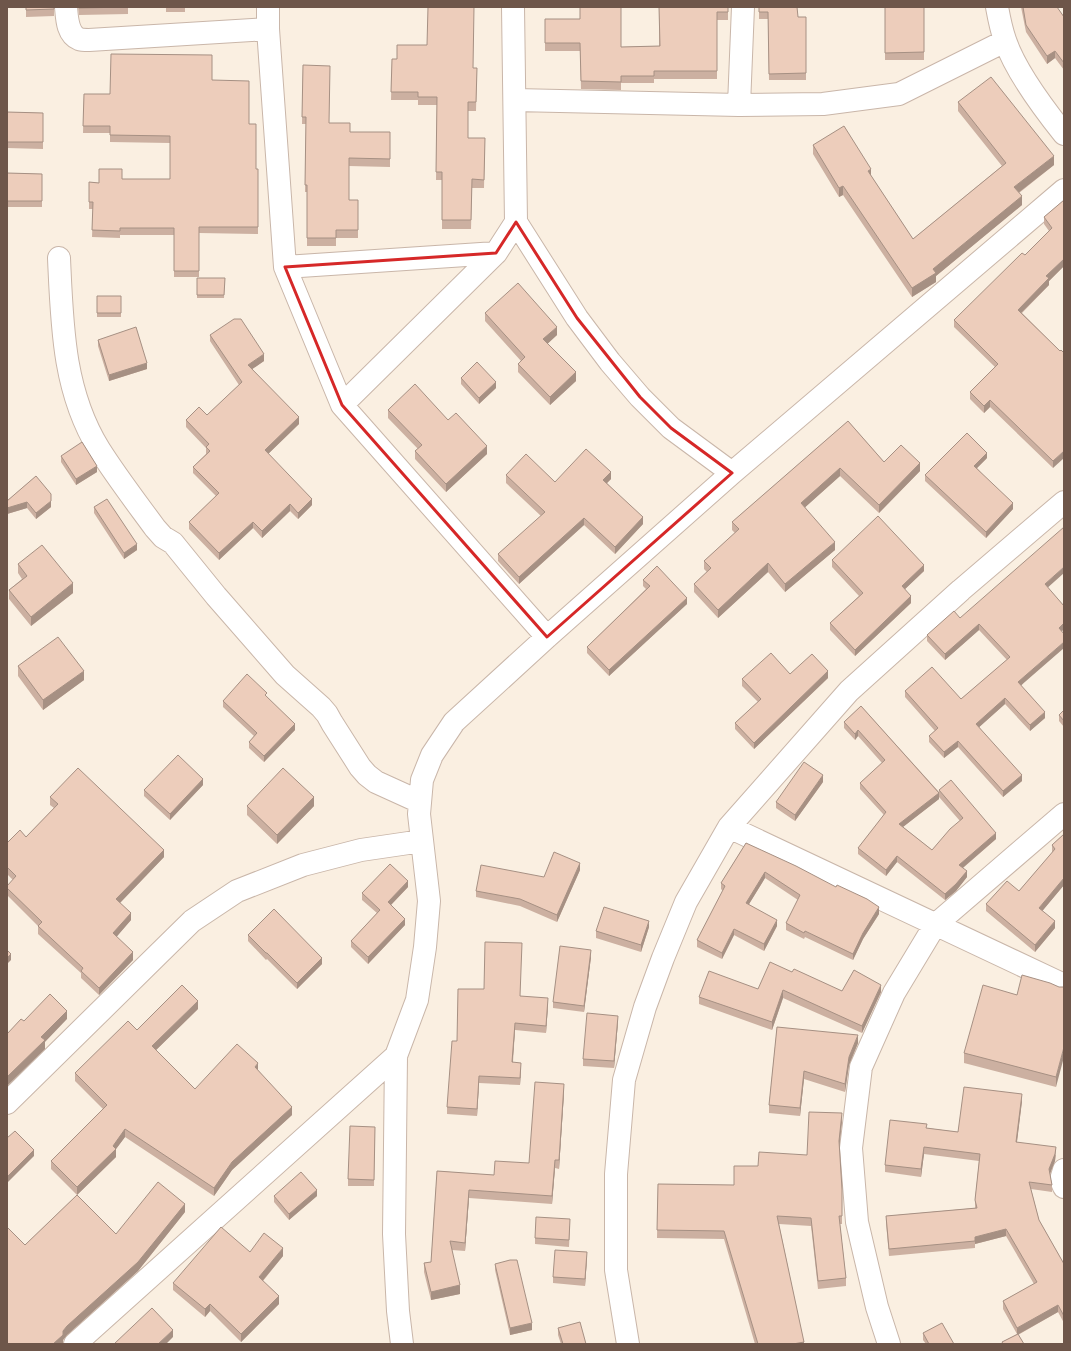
<svg xmlns="http://www.w3.org/2000/svg" width="1071" height="1351" font-family="'Exo 2',sans-serif">
	<rect width="100%" height="100%" fill="#faefe1"/>
	<g fill="none" stroke-linecap="round" stroke-linejoin="round">
		<!-- minor casing -->
		<g stroke="#c9b6a9" stroke-width="24">
			<path id="minor" d="M66,7c1,11 1,27 13,32 3,1 7,1 10,1l179,-11
				M268,7v22l17,238 57,138 205,232
				M513,7l3,215 61,96 33,44 30,35 31,31 61,45
				M997,7c2,11 4,22 8,33 10,30 39,69 59,94
				M515,100l224,5 84,-1 76,-10 106,-53
				M739,105l4,-98
				M59,258c3,66 4,133 40,191 17,27 37,53 56,79l8,9 10,6 43,53 69,79 36,32 6,7 5,9 28,44 7,8 9,7 44,20
				M285,267l211,-14
				M342,405l154,-152 20,-31
				M729,827l335,158
				M7,1103l185,-182 45,-30 66,-26 58,-15 61,-9
				M1064,1170l-3,10 3,7
				M75,1344l321,-288
				M402,1344l-4,-33 -4,-77 2,-178 21,-56 8,-53 4,-46 -10,-87 3,-34 10,-25 22,-33 93,-85 185,-164 332,-283
				M628,1344l-12,-74v-96l8,-94 21,-73 18,-49 23,-56 43,-75 120,-136 112,-101 103,-88
				M889,1344l-12,-37 -20,-85 -6,-74 10,-81 33,-74 41,-68 129,-111"/>
		</g>
		<!-- minor -->
		<use href="#minor" stroke="#fff" stroke-width="22"/>
	</g>
	<!-- wall -->
	<path fill="#ccb0a1" fill-rule="evenodd" d="M26,7h28v9l-28,1z
		M78,7h50v7l-49,1z
		M166,7h19v5h-19z
		M659,7h69v13h-11v59h-63v4h-33v7l-40,-1 -1,-38h-35v-25l35,-7 41,28 38,-1z
		M759,7l39,10h8v63h-37l-1,-61h-9z
		M885,7h39v53h-39z
		M1021,7h37h-1l7,10v53l-9,-12 -8,6 -21,-32z
		M427,45l46,23h4l-1,43h-8v27h17l-1,50h-12l-1,41h-29v-49h-6l1,-75h-19v-5h-27l1,-41h5z
		M303,65l26,58 21,9h40v35l-41,-1v34h9v38h-22v8h-29v-54h-2l1,-68h-4z
		M212,80l37,44 7,45h2v65l-59,-1v44h-25v-42h-54v3l-28,-1 1,-28h-4v-27l10,1 23,-4h48v-36l-60,-1v-9h-27l1,-39h26z
		M958,102l96,63 -35,28 3,12 -86,71v6l-24,15 -69,-102 -4,2 -26,-43v-9l58,31 42,63 89,-73 -44,-55z
		M7,112l36,1v36l-36,-1z
		M7,173l35,1v33h-35z
		M1064,200v66l-15,15v4l-27,28 38,38 -7,117 -63,-61 -6,6 -14,-14v-7l25,-25 -41,-40v-7l71,-65 24,-24 -5,-7v-7z
		M197,278h28l-1,20h-27z
		M97,296h24v21h-24z
		M485,313l72,22 -10,9 29,37 -26,24 -32,-33v-8l3,-3 -36,-40z
		M210,335l54,26 -12,8 47,55 -31,30 44,51 -14,14 -8,-8 -28,27 -9,-10 -34,32 -30,-31v-7l27,-26 -23,-23v-6l13,-13v-6l-20,-21v-7l21,-5 32,-30 -29,-44z
		M98,340l49,29 -38,12 -11,-35z
		M461,378l35,10 -17,16 -18,-20z
		M388,410l99,44 -41,38 -31,-33v-8l3,-2 -30,-31z
		M848,421l36,41 36,9 -41,42 -39,-37 -35,31 30,43 -50,42 -17,-20 -50,46 -24,-26v-8l13,-12 -3,-3v-8l31,-28 -3,-3v-8z
		M61,456l36,16 -21,13 -15,-23z
		M987,458l-10,10 36,41 -27,29 -61,-57v-6z
		M506,475l49,7 56,-3 -4,4 36,41 -28,30 -31,-29 -65,59 -21,-23v-7l43,-38 -35,-33z
		M36,476l15,31 -15,12 -9,-11 -20,6v-14v1z
		M94,507l43,43 -13,9 -30,-46z
		M832,560l92,11 -19,18 6,14 -56,53 -25,-26v-7l29,-27 -27,-29z
		M18,564l55,29 -42,33 -22,-27v-9l13,-11 -4,-6z
		M643,580l44,24 -78,72 -22,-23v-6l59,-58 -3,-3z
		M1048,588l16,18v23l-2,2 -41,55 24,32 -15,13 -25,-27 -26,23 43,54 -19,16 -45,-50 -14,11 -15,-16v-6l6,-5 -30,-34v-6l56,8 46,-39 -28,-30 -34,30 -18,-19v-6l33,-17z
		M18,666l66,14 -41,30 -25,-34z
		M790,674l38,4 -74,71 -19,-20v-6l23,-21 -16,-16v-7z
		M267,697l28,33 -31,32 -15,-14v-6l5,-6 -31,-29v-6z
		M861,706l78,86v-2l57,49 -33,29 4,9 -11,14 -11,9 -48,-38 -11,14 -28,-22v-6l26,-33 -24,-26v-6l22,-20 -24,-27 -3,4 -11,-12v-6zM939,797l21,24 -28,29 -29,-23 36,-28z
		M1064,710v17l-5,-6v-6z
		M823,782l-28,39 -19,-13v-6z
		M203,785l-33,35 -26,-24v-6z
		M50,797l114,60 -44,46 11,17 -15,17 17,23 -34,35 -18,-17v-5l-43,-39v-8l-31,-31v-9l6,-6 -6,-6v-31l19,-6 28,-29 -4,-3z
		M247,806h67l-37,38 -30,-29z
		M1064,834v51l-22,26 13,17 -20,24 -49,-41v-7l33,-13 33,-38v-8z
		M746,843l133,71 -16,25 -10,21 -48,-23 -1,2 -18,-9v-7l12,-23 -33,-22 -16,26 28,22 -13,25 -30,-16 -12,24 -25,-12v-7l26,-49 -2,-2v-6z
		M580,870l-23,52 -37,-16 -44,-9v-6z
		M408,887l-17,18 14,20 -37,39 -17,-17v-6l26,-28 -15,-13v-7z
		M649,927l-8,25 -45,-14v-7z
		M248,935l74,29 -25,25 -30,-30 -1,1 -18,-19z
		M591,957l-7,55 -31,-4v-6z
		M792,972l50,19 39,1 -19,41 -79,-35 -11,32 -73,-26v-7l59,-8z
		M1059,987l-3,100 -92,-24v-10l53,-58z
		M520,996l28,9 -2,28 -31,-3 -2,32 8,8 -1,15 -41,-2 -2,33 -30,-2v-7l10,-66z
		M198,1009l-42,41 39,39 63,-19 34,45 -60,55 -18,26 -89,-59 -9,12v8l-39,38 39,39 69,-22 -47,59 -71,64 -4,5v3l-1,1h-55l18,-99 52,-50 -26,-26v-8l52,-52 -28,-28v-8l62,-43z
		M618,1022l-4,46 -31,-2v-7z
		M777,1027l81,16 -9,22 -4,27 -41,-13 -4,37 -31,-3v-8z
		M564,1093l-5,76 -4,-1 -3,36 -83,-6 -4,53 -13,-1 8,44 -29,6 -7,-28v-9l7,-1 6,-91 57,4 35,-12z
		M1022,1101l-5,41 39,13 -1,6 -5,13 2,11v7l-21,-3 8,31 25,44v59l-6,-11 -40,23 6,9h-22v-2l15,-8 -14,-25v-8l31,-17 -28,-48 -31,8v4l-86,8 -3,-33v-7l89,-8v-8l4,-39 -55,-7 -3,23 -36,-5v-7l42,-37 31,4z
		M842,1121l-3,25 3,43v35h-2l6,54v8l-28,3 -7,-63 -32,-2 25,120h-49l-31,-105 -67,-1 1,-54 76,1 24,-19 49,-11z
		M375,1127l-1,59h-26v-7z
		M274,1196h43l-28,24 -15,-18z
		M570,1226l-1,21 -34,-3v-6z
		M250,1252l33,4 -20,25 16,23 -38,38 -31,-31 -5,6 -32,-27v-7z
		M587,1258l-2,28 -32,-3v-6z
		M495,1264l37,66 -22,5 -15,-65z
		M558,1328l28,16h-25l-3,-9z
		M923,1333l31,11h-28l-3,-4z"/>
	<!-- shaded-wall -->
	<path fill="#a69083" d="M1055,51v7l-8,6v-8z
		M1054,156v9l-40,31v-9z
		M871,169v9l-3,-7z
		M843,186v9l-4,2v-9z
		M1022,196v9l-86,71v6l-24,15v-9l21,-19z
		M1064,259v7l-15,15v4l-31,31v-6l28,-34z
		M557,327v8l-14,13v-9z
		M264,354v7l-16,11v-7z
		M147,363v6l-38,12v-6z
		M576,372v9l-26,24v-8z
		M496,382v6l-17,16v-6z
		M990,400v7l-6,6v-7z
		M299,417v7l-34,33v-7z
		M487,446v8l-41,38v-8z
		M1064,451v7l-11,10v-7z
		M987,453v5l-13,13v-5z
		M920,463v8l-41,42v-8z
		M97,466v6l-21,13v-6z
		M840,468v8l-39,35v-8z
		M611,472v7l-8,8v-7z
		M312,499v6l-14,14v-6z
		M51,501v6l-15,12v-6z
		M27,502v6l-20,6v-6z
		M1013,503v6l-27,29v-6z
		M290,504v7l-28,27v-7z
		M643,517v7l-28,30v-7z
		M584,518v7l-65,59v-7z
		M253,522v6l-34,32v-7z
		M835,542v8l-50,42v-8z
		M137,544v6l-13,9v-6z
		M768,563v9l-50,46v-8z
		M924,565v6l-22,21v-6z
		M1064,567v6l-19,17v-6z
		M73,583v10l-42,33v-9z
		M911,596v7l-56,53v-6z
		M687,598v6l-78,72v-6z
		M1064,623v6l-5,5v-6z
		M979,624v6l-34,30v-6z
		M1064,642v6l-46,40v-6z
		M84,671v9l-41,30v-10z
		M828,671v7l-74,71v-6z
		M1005,698v6l-29,26v-6z
		M1045,712v6l-15,13v-6z
		M295,724v6l-31,32v-6z
		M858,730v6l-3,4v-6z
		M958,741v6l-14,11v-6z
		M823,775v7l-28,39v-6z
		M1022,775v6l-19,16v-6z
		M203,779v6l-33,35v-6z
		M939,793v6l-40,31v-6z
		M314,797v9l-37,38v-9z
		M996,833v6l-37,32v-6z
		M164,850v7l-48,50v-8z
		M897,856v6l-11,14v-6z
		M580,863v7l-23,52v-7z
		M967,871v6l-11,14 -11,9v-6z
		M765,872v6l-19,31v-6z
		M1064,878v7l-25,30v-7z
		M408,881v6l-20,21v-6z
		M879,907v7l-16,25 -10,21v-6l10,-21z
		M131,913v7l-18,21v-8z
		M405,919v6l-37,39v-7z
		M777,920v6l-13,25v-7z
		M649,921v6l-8,25v-7z
		M1055,921v7l-20,24v-7z
		M734,929v6l-12,24v-6z
		M591,950v7l-7,55v-6z
		M133,952v8l-34,35v-7z
		M11,954v6l-4,4v-6z
		M322,958v6l-25,25v-6z
		M881,985v7l-19,41v-7z
		M783,990v8l-11,32v-8z
		M548,998v7l-2,28v-7z
		M198,1001v8l-46,45v-8z
		M67,1011v8l-22,23v7l-38,37v-9l34,-40z
		M618,1016v6l-4,46v-7z
		M515,1023v7l-3,39v-7z
		M858,1035v8l-9,22 -4,27v-8l4,-27z
		M1064,1047v10l-8,30v-10z
		M258,1063v8l-3,-4z
		M521,1063v7l-1,15v-7z
		M804,1071v8l-4,37v-8z
		M479,1076v7l-2,33v-7z
		M564,1084v9l-5,76v-9z
		M1022,1094v7l-6,48v-7z
		M292,1107v8l-60,55 -18,26v-8l18,-26z
		M842,1113v8l-3,28v-8z
		M125,1129v8l-9,12v8l-39,38v-8l36,-41z
		M924,1147v7l-3,23v-8z
		M1056,1147l-1,14 -6,15v-7z
		M34,1150v6l-27,27v-6z
		M555,1160v8l-3,36v-8z
		M317,1190v6l-28,24v-6z
		M469,1190v8l-4,53v-8z
		M185,1204v8l-47,59 -71,64 -4,5v3l-1,1h-9l14,-18z
		M1006,1229v7l-31,8v-7z
		M283,1248v8l-24,29v-8z
		M587,1252v6l-2,28v-7z
		M460,1285v9l-29,6v-8z
		M279,1296v8l-38,38v-8z
		M210,1304v7l-5,6v-8z
		M1058,1305v7l-41,23v-7z
		M532,1323v7l-22,5v-7z
		M173,1330v7l-7,7h-8z
		M804,1342v2h-11z"/>
	<!-- building -->
	<path fill="#edcdbb" stroke="#a69083" d="M26,7h28v2l-28,1z
		M79,7h49l-49,1z
		M428,7h46l-1,61h4l-1,34h-8v36h17l-1,42 -12,-1 -1,41h-29v-48h-6l1,-75h-19v-5h-27l1,-33h5v-14h30z
		M580,7h41v40l39,-1 -1,-39h69v5h-11v59h-63v5h-33v6l-40,-1 -1,-38h-35v-24h35z
		M759,7h38l1,10h8v56l-37,1 -1,-62h-9z
		M885,7h39v45l-39,1z
		M1023,7h34l7,10v46l-9,-12 -8,5 -21,-31z
		M111,54l101,1v25l37,1v43h7v45h2v58h-59v44h-25v-43h-54v3l-28,-1 1,-28h-4v-20l10,1v-14h23v10h48v-43l-60,-1v-9h-27l1,-32h26z
		M303,65l27,1 -1,57h21v9h40v27l-41,-1v42h9v30h-22v8h-29v-53h-2l1,-68h-4z
		M991,77l63,79 -40,31 8,9 -89,73 3,4 -24,15 -69,-102 -4,2 -26,-43 31,-19 27,43 -3,2 45,68 93,-76 -48,-61z
		M7,112l36,1v29h-36z
		M7,173l35,1v27h-35z
		M1064,200v59l-18,17 3,2 -31,32 42,41 1,-1 3,3v98l-11,10 -63,-61 -6,6 -14,-14 28,-28 -44,-44 68,-67 3,2 27,-27 -8,-11z
		M197,278h28l-1,17h-27z
		M518,283l39,44 -14,12 33,33 -26,25 -32,-33 7,-7 -40,-44z
		M97,296h24v17h-24z
		M234,319h7l23,35 -16,11 51,52 -34,33 47,49 -14,14 -8,-9 -28,27 -9,-9 -34,31 -30,-31 30,-29 -26,-26 17,-16 -4,-4 3,-3 -23,-24 13,-13 8,8 35,-33 -32,-47z
		M136,327l11,36 -38,12 -11,-35z
		M477,362l19,20 -17,16 -18,-20z
		M415,384l33,36 8,-7 31,33 -41,38 -31,-33 7,-6 -34,-35z
		M848,421l36,41 17,-17 19,18 -41,42 -39,-37 -39,35 34,39 -50,42 -17,-21 -50,47 -24,-26 17,-16 -7,-7 35,-32 -7,-7z
		M967,433l20,20 -13,13 39,37 -27,29 -61,-57z
		M82,442l15,24 -21,13 -15,-23z
		M586,449l25,23 -8,8 40,37 -28,30 -31,-29 -65,59 -21,-23 47,-42 -39,-37 20,-21 29,28z
		M36,476l15,18v7l-15,12 -9,-11 -20,6v-8v1z
		M107,499l30,45 -13,9 -30,-46z
		M878,516l46,49 -22,21 9,10 -56,54 -25,-27 33,-30 -31,-33z
		M1064,527v40l-19,17 19,22v17l-5,5 5,6v8l-46,40 27,30 -15,13 -25,-27 -29,26 46,51 -19,16 -45,-50 -14,11 -15,-16 9,-8 -33,-37 27,-24 29,32 49,-42 -31,-33 -34,30 -18,-19 27,-24 6,7z
		M42,545l31,38 -42,34 -22,-27 18,-14 -9,-12z
		M657,566l30,32 -78,72 -22,-23 63,-61 -7,-6z
		M58,637l26,34 -41,29 -25,-34z
		M771,653l19,21 22,-20 16,17 -74,72 -19,-20 26,-24 -19,-20z
		M247,674l20,19 -2,2 30,29 -31,32 -15,-14 8,-9 -34,-32z
		M861,706l78,87 -40,31 33,26 18,-21 13,-11 -24,-28 12,-10 45,53 -37,32 8,6 -11,13 -11,10 -48,-38 -11,14 -28,-22 28,-36 -26,-29 25,-23 -27,-30 -3,4 -11,-12z
		M1064,710v11l-5,-6z
		M178,755l25,24 -33,35 -26,-24z
		M804,762l19,13 -28,40 -19,-13z
		M78,768l86,82 -48,49 15,14 -18,20 20,19 -34,36 -18,-17 2,-3 -45,-42 4,-4 -35,-34v-2l9,-10 -9,-9v-24l13,-13 6,7 32,-33 -8,-7z
		M283,768l31,29 -37,38 -30,-29z
		M1064,834v44l-25,30 16,13 -20,24 -49,-41 21,-23 12,10 36,-42 -3,-4z
		M746,843l50,23 40,21 1,-2 30,14 12,8 -16,26 -10,21 -48,-23 -1,2 -18,-10 14,-28 -35,-23 -19,31 31,17 -13,24 -30,-15 -12,24 -25,-13 28,-54 -4,-3z
		M554,852l26,11 -23,52 -37,-16 -44,-8 5,-26 63,12z
		M390,864l18,17 -20,21 17,17 -37,38 -17,-16 29,-31 -18,-17z
		M604,907l45,14 -8,24 -45,-14z
		M274,909l48,49 -25,25 -30,-30h-1l-18,-18z
		M485,942l37,1 -2,53 28,2 -2,28 -31,-3 -3,39 9,1 -1,15 -41,-2 -2,33 -30,-2 5,-66h5l1,-52h26z
		M560,946l31,4 -7,56 -31,-4z
		M7,950l4,4 -4,4z
		M770,962l22,10 2,-3 48,22 12,-21 27,15 -19,41 -79,-36 -11,32 -73,-25 10,-26 49,18z
		M1022,975l28,8 9,4h5v60l-8,30 -92,-24 19,-68 34,10z
		M182,985l16,16 -46,45 43,43 42,-45 21,19 -3,4 37,40 -60,55 -18,26 -89,-59 -12,17 3,3 -39,38 -26,-26 56,-56 -32,-32 53,-52 9,9z
		M50,994l17,17 -26,26 4,3 -38,37v-43l14,-15 3,2z
		M587,1013l31,3 -4,45 -31,-2z
		M777,1027l81,8 -9,22 -4,27 -41,-13 -4,37 -31,-3z
		M535,1082l29,2 -5,76h-4l-3,36 -83,-6 -4,53 -15,-2 10,44 -29,7 -7,-29 7,-1 6,-91 57,4 1,-14 34,2z
		M964,1087l58,7 -6,48 40,5 -1,7 -6,15 3,16 -23,-3 10,38 25,44v52l-6,-11 -41,23 -14,-27 34,-19 -31,-53 -31,8v4l-86,8 -3,-33 91,-8 -2,-8 5,-46 -56,-7 -3,22 -36,-4 5,-45 37,4 -1,4 32,4z
		M809,1112l33,1 -3,28 3,48v27h-3l7,62 -28,3 -7,-63 -34,-2 27,126 -11,2h-35l-34,-113 -67,-1 1,-46 76,1v-19h24l1,-14 48,3z
		M350,1126l25,1 -1,53 -26,-1z
		M15,1131l19,19 -27,27v-39z
		M301,1172l16,18 -28,24 -15,-18z
		M158,1182l27,22 -47,58 -71,64 -4,5v4l-10,9h-46v-117l18,18 52,-50 39,39z
		M536,1217l34,2 -1,21 -34,-2z
		M221,1227l29,25 14,-19 19,15 -24,29 20,19 -38,38 -31,-30 -5,5 -32,-26z
		M555,1250l32,2 -2,27 -32,-2z
		M510,1260h7l15,63 -22,5 -15,-64z
		M152,1308l21,22 -15,14h-44z
		M580,1322l6,22h-23l-5,-16z
		M942,1323l12,21h-25l-6,-11z
		M1018,1334l6,10h-21l-1,-2z"/>
	<!-- marked area -->
	<path fill="none" stroke="#d62828" stroke-width="3" stroke-linejoin="round" d="M516,222l61,96 63,79 31,31 61,45 -185,164 -205,-232 -57,-138 211,-14z"/>
	<!-- border -->
	<rect width="1071" height="1351" fill="none" stroke="#6e564a" stroke-width="16"/>
</svg>
